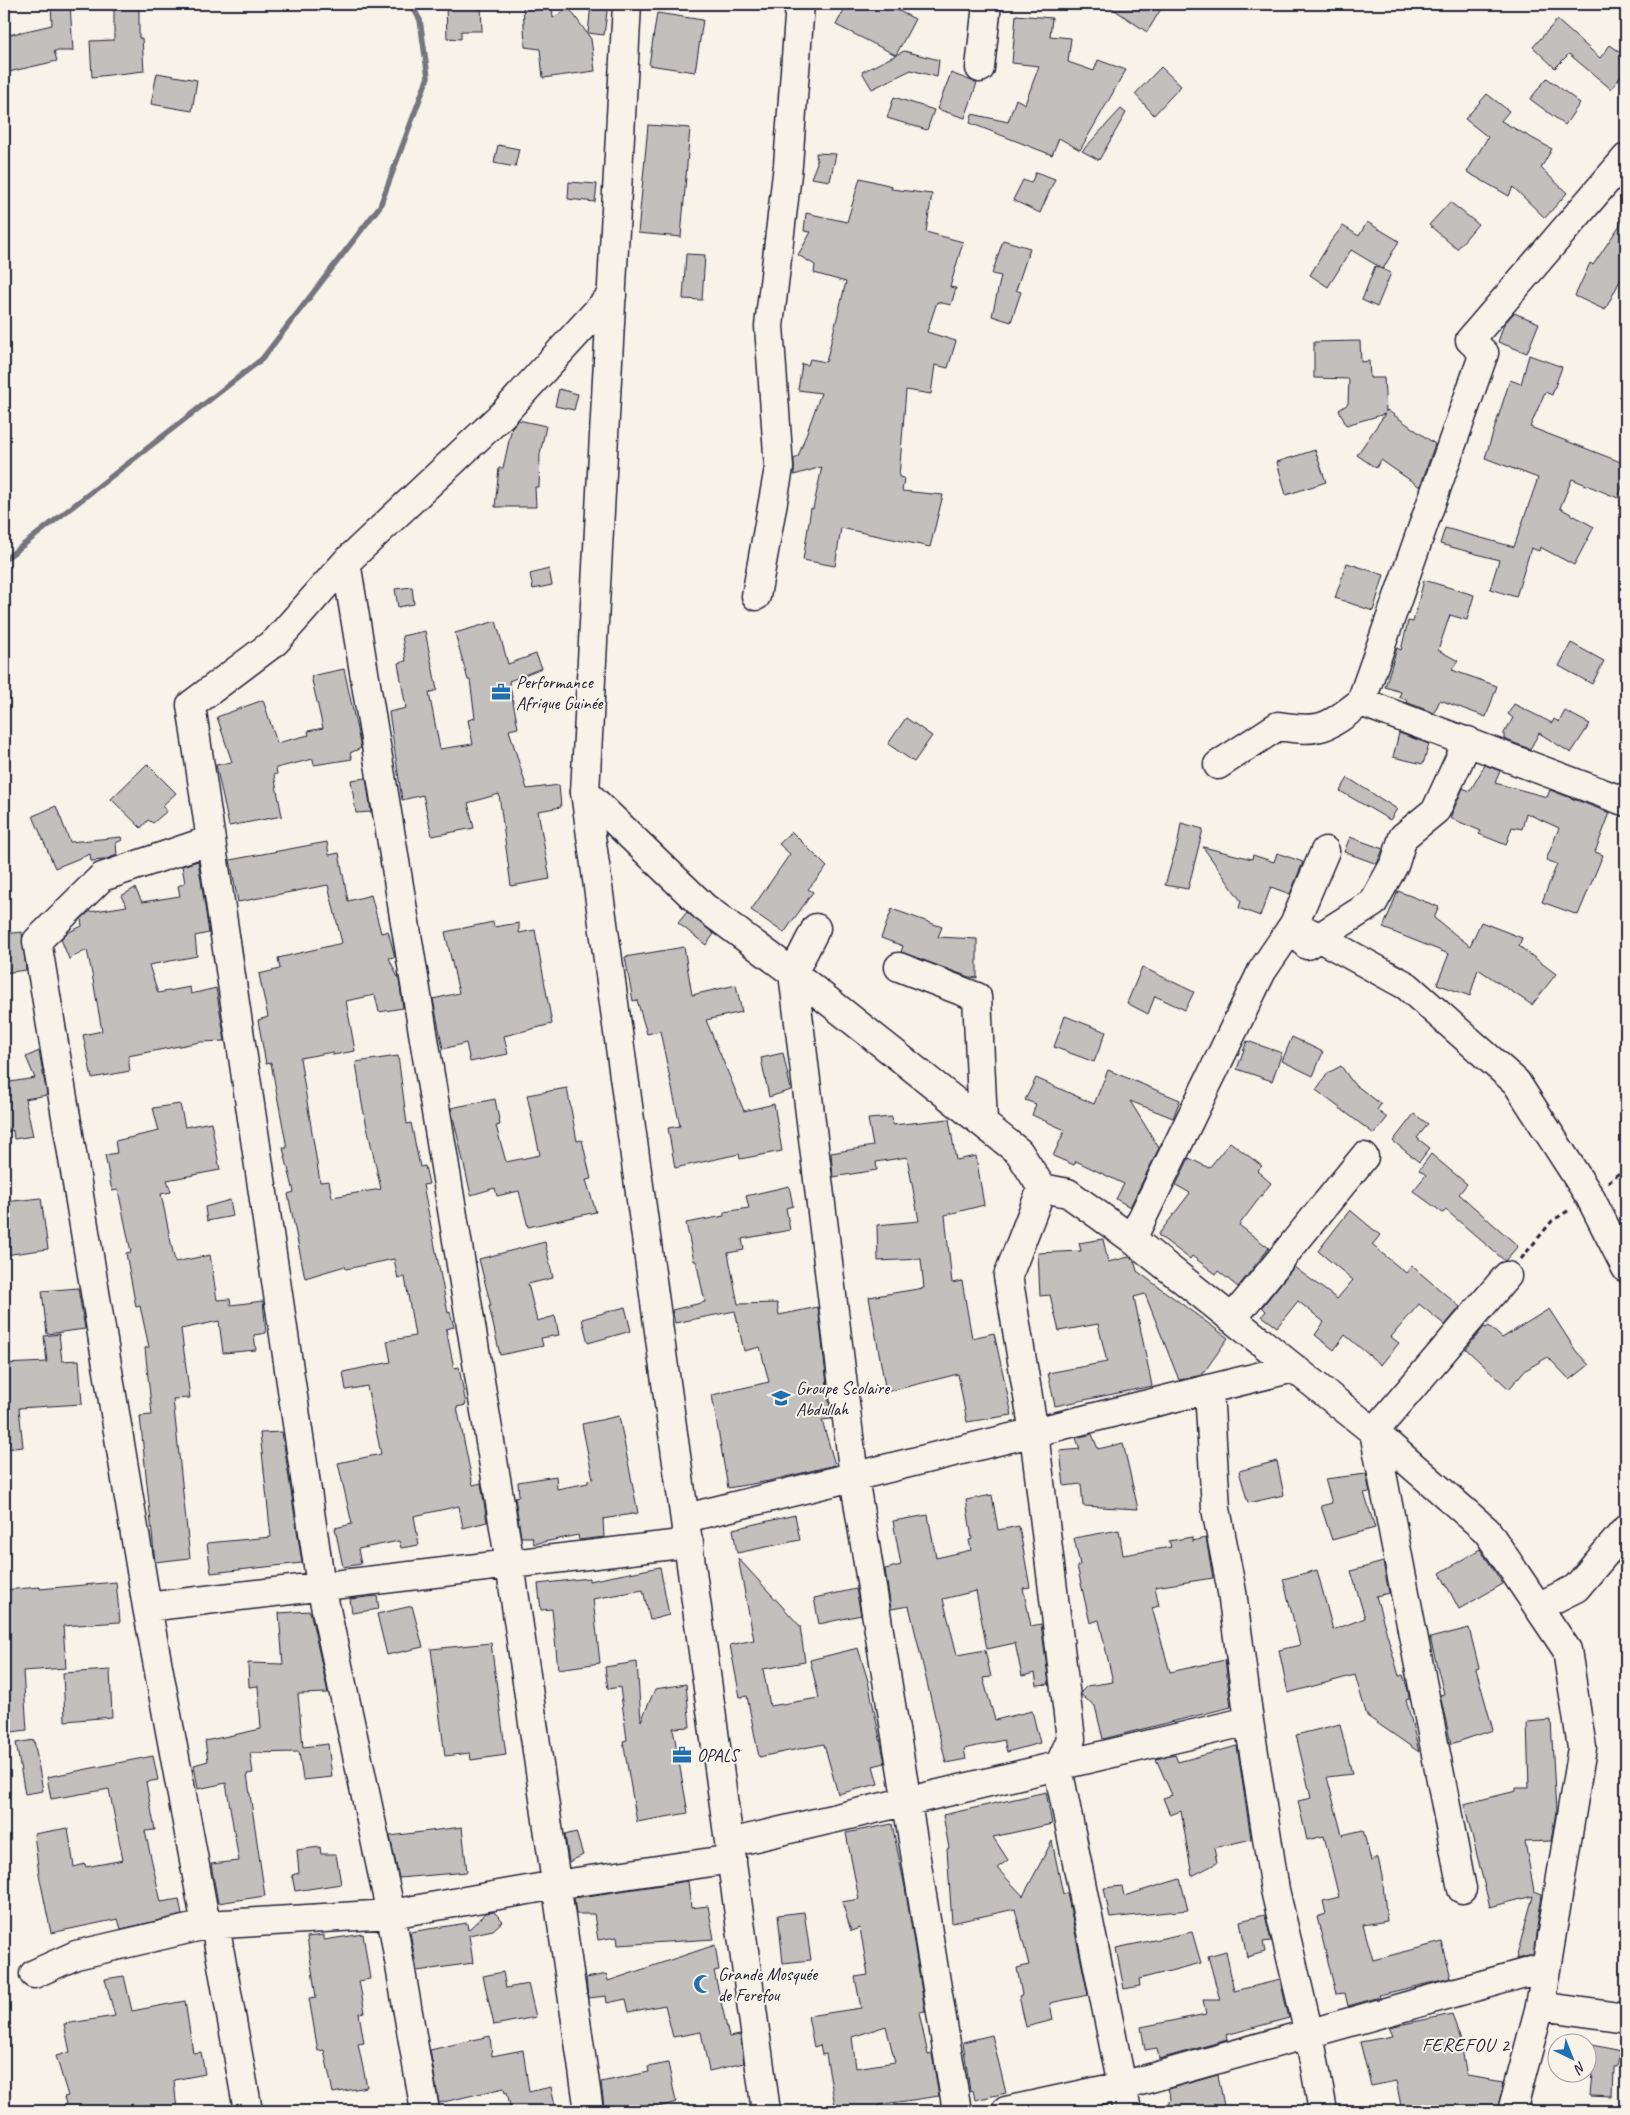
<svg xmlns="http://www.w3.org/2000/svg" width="1630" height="2115" font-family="Caveat,sans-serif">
	<rect width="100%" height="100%" fill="#f7f3e8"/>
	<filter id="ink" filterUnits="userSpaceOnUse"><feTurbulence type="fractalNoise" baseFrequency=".02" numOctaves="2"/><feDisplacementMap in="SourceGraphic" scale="10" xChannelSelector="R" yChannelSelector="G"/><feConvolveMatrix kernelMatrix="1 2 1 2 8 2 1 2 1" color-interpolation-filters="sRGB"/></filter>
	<g filter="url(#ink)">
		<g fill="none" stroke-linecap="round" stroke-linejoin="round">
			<!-- stream -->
			<path stroke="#76747f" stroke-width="5.5" d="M4,560l258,-201 118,-153 48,-129 -8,-57 -9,-16"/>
		</g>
		<!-- building -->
		<path fill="#c2bfbd" stroke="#22223b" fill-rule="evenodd" d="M70,4l3,47h-19l3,10 -53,12v-37l48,-11 -1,-20z
			M446,4h35l1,27h-21v8l-14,-1z
			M523,4h29l1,14 16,-10 22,31 4,32 -52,7 -3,-29 -15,-2z
			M591,4h17l-4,31 -16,-2z
			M847,4h38l30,15 -19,36 -60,-30z
			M1106,4h58l-17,28z
			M114,8h25v30h3l2,33 -52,6 -2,-36 24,-1z
			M657,13l46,7 -8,52 -46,-7z
			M1016,15l36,3 -2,18 21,2 -3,24 26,9 4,-11 28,10 -46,80 -21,-12 -7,17 -82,-32 2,-9 36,8 8,-23 9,5 14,-38 -27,-3z
			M1557,20l43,38 10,-13 16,11v14l-15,19 -42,-35 -14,14 -22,-21z
			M904,51l35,9 -2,17 -26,-7 -39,19 -10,-17z
			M1161,67l20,19 -27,29 -19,-21z
			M157,73l40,7 -5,31 -41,-7z
			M951,73l26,10 -12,35 -28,-9z
			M1547,78l33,25 -15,22 -35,-26z
			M1487,94l22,17 -8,10 51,28 -11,19 26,25 -22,25 -32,-31 -4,9 -42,-24 21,-35 -23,-18z
			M894,97l40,13 -7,20 -40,-12z
			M1121,109l5,4 -27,47 -17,-9z
			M648,125l42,3 -9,109 -43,-4z
			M498,145l21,4 -4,18 -21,-4z
			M816,153l20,1 -6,27 -19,-3 6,-15z
			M1036,172l19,7 -15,34 -27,-13 10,-20 8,3z
			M860,178l32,8 -1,3 41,5 -6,38 37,10 -13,45 6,1 -5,17 -14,-3 -10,30 29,9 -8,27 -13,-3 -4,29 -25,-4 -7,87 5,1 -2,13 41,4 -13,52 -89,-19 -6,38 -32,-6 8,-52 2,1 9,-42 -28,8v-16l4,-2 23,-64 -23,-3 4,-26 6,1 2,-6 16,3 20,-80 -32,-9 1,-8 -17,-10 13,-23 -7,-1 2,-18 41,9z
			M569,182l28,2 -2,18 -27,-3z
			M1450,202l28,22 -21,25 -28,-24z
			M1626,216v53l-21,41 -30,-14 15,-33 3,2z
			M1367,222l32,19 -16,28 -32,-19 -23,37 -18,-12 21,-34 12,-15 16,10z
			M1003,240l27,8 -14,42 5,2 -10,30 -19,-6 9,-40 -9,-2z
			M686,254l19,1 -3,45 -19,-1z
			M1375,266l16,7 -14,34 -15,-7z
			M1514,313l25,10 -12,30 -29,-11 6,-18z
			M1360,341l1,21 8,-1 1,17h14l2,34 1,-2 48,34 -15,43 -39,-27 -5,8 -19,-13 28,-41 -39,11 -7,-15 9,-6 1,-25 -35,-1v-36z
			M1529,355l33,12 -10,28 -7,-3 -15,35 96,37v12l-8,22 -46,-19 -12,29 34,19 -20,38 -34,-18 -1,4 -8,-3 -15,49 -26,-8 9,-29 -59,-16 5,-16 69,19 24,-69 -53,-20 25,-78 11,4z
			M559,389l19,5 -4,16 -19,-4z
			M518,420l28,6 -6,28 -1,33h-4l1,20h-41l4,-39h4l9,-41z
			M1315,450l11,32 -40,13 -9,-33z
			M1347,563l37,12 -11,36 -38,-13z
			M549,569l3,16 -19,4 -3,-15z
			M1424,580l50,15 -7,25 -17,-5 -12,35 20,11 -6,9 45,16 -11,31 -46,-17 -6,13 -28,-11 1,-2 -8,-3 2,-5 -16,-5 12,-39 4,2 7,-29 5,1z
			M412,587l2,17 -16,3 -3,-18z
			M496,621l12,43 28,-10 6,14 -33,13 9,47 -9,2 18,59 32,-4 2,22 -23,4 12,68 -39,7 -12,-92 -31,9 6,25 -42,8 -9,-41 -21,5 -13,-88 17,-4 -8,-45 8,-2 -4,-25 23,-5 12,59 -8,3 11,56 33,-5 -5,-24 7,-2 -5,-38h-2l-13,-47z
			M1571,643l33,18 -12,23 -33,-18z
			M344,669l17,79 -11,5 2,6 -38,6 -1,-6 -37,9 1,6 -3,1 8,41 -53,10 -13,-61 16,-3 -15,-45 46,-17 14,43 32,-8 -1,-4 15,-3 -12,-52z
			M1514,704l38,19 2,-4 5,3 6,-11 25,13 -19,29 -32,-20 -9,16 -26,-10v-6l9,-15 -5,-4z
			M906,718l26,18 -18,26 -26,-18z
			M1399,733l30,11 -6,20 -30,-7z
			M147,764l29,29 -14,13 5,5 -14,12 -5,-3 -7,8 -30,-29z
			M1485,765l15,6 -5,12 52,14 3,-7 60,23 -15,39 8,3 -25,60 -36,-13 15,-38 -11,-4 13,-32 -33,-15 -4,16 -10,-2 -6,18 -27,-11 2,-3 -31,-13 13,-30 7,3z
			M366,778l5,34 -15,1 -5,-33z
			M1348,778l49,31 -7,11 -50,-29z
			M56,806l14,36 51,-5 1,3 -6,3 1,12 -13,5 -13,1 -1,-7 -35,14 -22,-52z
			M1181,823l22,6 -15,60 -23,-4 13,-43z
			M792,832l35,35 -19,22 5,3 -29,41 -33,-23 39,-56 -11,-10z
			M1350,837l33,12 -6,15 -33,-12z
			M327,842l2,13 10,-2 9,48 23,-6 10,38 7,-2 7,26 -6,1 10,22 4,28 -24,4 -4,-17 -29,6 9,50 -22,4v-3l-33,6 20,124 9,-1 3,16 49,-8 -19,-85 -6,-42 42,-6 9,68 4,-1 9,44 5,-1 4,18 -6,1 25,128 2,-1 4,15 -8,2 8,39 5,-1 7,38 -9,2 16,78 8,-2 6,39 -24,6 -4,-22 -45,10 5,29 -18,3 -2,-7 -41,8 3,15 -18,3 -8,-39 17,-4 -14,-61 43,-9 -14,-68 -21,4 -3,-18 48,-10 -4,-21 28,-5 -10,-59 -7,2 -4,-20 -48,10 -1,-3 -40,12 -17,-84 6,-2 -11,-44h4l-16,-85 -5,1 -8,-44 10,-3 -9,-43 21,-5 -2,-11 64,-15 -14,-58 -90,17 -8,-42z
			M1203,847l49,12 1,-4 21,7 3,-9 26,9 -13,32 -19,-7 -11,29 -21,-8 2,-7z
			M198,861l11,72 -14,3 2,20 -48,9 9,28 32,-6 1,7 25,-6 9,53 -25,1 -72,14 2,15 -38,7 -9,-43 19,-4 -10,-57 -5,-24 -18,9 -8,-20 6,-6 15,-7 -1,-7 8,-7 38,-6 -6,-10 14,-8 7,14 38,-6 -2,-10 7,-3 -3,-17z
			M1398,891l41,16 -5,11 36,28 11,-24 41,16 -3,8 37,28 -24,31 -54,-36 -8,27 -33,-12 12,-30 -66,-26z
			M892,909l50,18 -4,10 39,2v39l-8,-1 -68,-25 2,-6 -22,-8z
			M687,912l27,22 -8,11 -28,-22z
			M493,922l1,5 25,-4v10l16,-3 17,94 -48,12 4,18 -38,8 -4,-19 -23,6 -10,-50 26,-6 -14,-61z
			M22,932l4,38 -22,3v-39z
			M684,947l8,48 44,-10 6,27 -36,8 38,91 30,-7 8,47 -42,8 -1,-5 -64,14 -7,-40 12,-2 -20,-95 -13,3 -10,-34 -4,1 -8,-44z
			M1142,967l52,25 -9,18 -30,-14 -7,18 -21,-11z
			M1065,1016l41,16 -12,30 -40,-15z
			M1292,1037l31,15 -10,24 -31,-15z
			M1247,1041l35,12 -10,28 -35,-12z
			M39,1051l8,44 -22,4 8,37 -19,3 -1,-9 -9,3v-50l31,-5 -9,-21z
			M783,1053l8,37 -22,7 -8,-39z
			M1341,1066l12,17 28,21 -4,6 10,8 -13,16 -58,-44 12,-17z
			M1108,1070l72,30 -7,18 -43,-17 29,47 -29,59 -14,-8 8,-15 -48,-23 -2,4 -21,-9 12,-26 -33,-15 4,-11 -11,-4 11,-22 58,26z
			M567,1088l10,53 5,-1 9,39 -5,1 10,32 -68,15 -9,-36 -22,5 -2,-8 -24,7 -20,-87 44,-9 5,26 -4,1 10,36 34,-7 -13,-60z
			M180,1104l5,23 26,-5 9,48 -53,10 4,12 -10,2 14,68 35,-7 7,45 13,-1 1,6 32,-4 3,32 -12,2 2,15 -33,3 -4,-32 -38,8 9,69 -17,1 17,159 -35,4 -15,-146 12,-1 -7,-67 4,-1 -9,-41 -4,1 -10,-54 5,-1 -13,-62 -6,1 -7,-36 12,-2 -2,-12 44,-10 -6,-23z
			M1414,1114l14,10 -11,14 13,10 -11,14 -26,-21z
			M892,1117l1,8 56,-6 7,41 20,-4 8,49 -39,10 7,68 10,-2 10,57 22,-5 18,82 -45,7 -9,-48 -72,18 -17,-95 55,-9 -3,-29 -43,2 -1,-36 42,-4 -12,-64 -31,5 1,8 -44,7 -2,-24 42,-7 -5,-27z
			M1230,1142l32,24 -5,5 14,12 -32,42 30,23 -31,39 -20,-16 -2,3 -24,-18 -2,3 -32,-24 32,-42 -14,-8 13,-27 20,10z
			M1431,1154l36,30 -8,10 59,52 -13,15 -59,-51 -3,3 -30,-22 13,-16 -7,-5z
			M789,1186l4,20 -7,2 4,22 -48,9 2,11 -16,3 10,51 39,-1 2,12 39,-8 13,112 -9,1 13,45 -66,16 -41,7 -16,-93 57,-13 -9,-35 -16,4 -9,-40 -60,12 -3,-13 33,-8 -9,-41h-2l-8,-38 38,-7v-4l25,-4 -3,-12z
			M41,1198l7,51 -43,6 -1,-53z
			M230,1200l3,16 -26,5 -2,-14z
			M1350,1210l30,25 -8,10 34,28 6,-7 48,41 -15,18 -26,-21 -28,33 8,6 -18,22 -36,-30 -11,15 -19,-15 9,-13 -26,-21 -21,26 -15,-11 4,-5 -4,-4 32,-40 43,32 16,-19 -35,-29z
			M1103,1239l5,23 21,-5 5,3 3,11 91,67 -26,37 -23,5 -34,-86 -11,3 18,89 -97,20 -7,-33 59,-11 -9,-38 -39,7 -9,-36 -10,1 -2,-43 43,-2 -2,-8z
			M545,1242l8,36 -25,6 9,37 18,-5 4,19 -18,3 2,8 -43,9 -11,-49h2l-12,-47z
			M78,1288l7,41 -38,5 -5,-43z
			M625,1307l6,24 -43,12 -6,-24z
			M1549,1309l27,42 13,14 -19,15 -22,-23 -24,14 -15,18 -43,-40 18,-22 2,1 3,-2 13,12z
			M59,1334l3,27 17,-1 3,44 -63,4 4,39 -19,2v-85l43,-2 -3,-26z
			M619,1416l19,97 -35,6 1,18 -25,3 -1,-5 -44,9 -2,-7h-11l-6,-40 4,-1 -1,-14 38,-6 1,13 31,-6v-3l5,-1 -11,-55z
			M282,1432l20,131 -91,10 -4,-30 64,-6 -11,-104z
			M1092,1434l6,15 25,-6 15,66 -55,-3 -2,-22 -17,2 -4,-35 20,-2 -4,-11z
			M1277,1461l7,34 -36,8 -9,-32z
			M1366,1474l4,18 -6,1 11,35 -43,12 -11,-34 11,-3 -7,-24z
			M992,1495l6,35 21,-4 11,61 -7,1 8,38 10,-2 8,60 -12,1 -2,-12 -13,3 -7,-33 -28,6 -11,-58 -33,8 14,56 28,-5 6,27 -8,1 12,42 37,-9 8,32 -33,9 -3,-12 -40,9 2,10 -20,4 -37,-157 -18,3 -6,-40 16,-4 -8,-44 35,-6 8,43 35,-8 -2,-10 3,-1 -6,-39z
			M795,1515l5,25 -63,13 -4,-24z
			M1119,1530l4,25 48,-8 -2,-6 23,-4v4l14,-3 7,40 -58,9 4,19 -7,2 18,64 55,-12 6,47 -128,32 -8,-33 -14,-11v-3l6,-6 26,-4 -14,-62 -9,3 -13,-57 3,-1 -6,-27z
			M1480,1549l23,35 -44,25 -19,-36z
			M738,1558l62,68 5,36 -42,7 7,37 49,-8 -9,-38 48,-12 10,33 17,82 -12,3 5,18 -40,10 -14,-50 -65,13 -12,-61 -7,1 -10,-52 24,-5z
			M1383,1562l6,31 -13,3 23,80 4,-1 5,15 1,8 -3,1 13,53 -52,-36 -12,-41 -67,18 -9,-43 21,-5 -17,-66 34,-9 16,60 32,-12 -14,-47z
			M660,1567l9,48 -19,5 -7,-30 -50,9 7,64 -42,6 -6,-60 -11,1 -3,-26 51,-6v3z
			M116,1582l4,40 -57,4 3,42 -43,3 4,59 -23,3v-143l36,-3v2z
			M856,1589l5,26 -42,9 -5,-26z
			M377,1596l2,13 -27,4 -2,-14z
			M412,1606l11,41 -36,8 -10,-41z
			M310,1611l18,82 -30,1 5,53 25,-3 4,33 -29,3 -4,-28 -49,1 3,20 -6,1 18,122 -47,7 -7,-39 28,-3 -13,-78 -28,6 -4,-24 14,-4 -3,-20 56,-12 -3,-43 -9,1 -1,-24 35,1 -4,-51z
			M1469,1628l10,40 -3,1 17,61 -42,14 -11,-49 4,-1 -14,-56z
			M491,1643l15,112 -35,5 -1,-7 -25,3 -14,-107z
			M637,1662l4,59 14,-32 31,-5 4,43 -17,1 15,85 -51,9 -14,-81 4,-1 -7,-53 -12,2 -3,-22z
			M110,1670l2,47 -47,4 -2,-48z
			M1551,1720l5,92 -5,29 -26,1 9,49 8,3 -9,61 -17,4 17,-63 -43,11 -26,-103 52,-13v-3h13l-2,-66z
			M1340,1724l12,50 -25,3 15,58 21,-5 8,31 7,-3 4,18 5,45 -24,4 10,35 69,-18 9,36 -72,17 1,2 -32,9 -3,-13 -9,1 -19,-77 9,-3 -3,-13 16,-4 -15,-61 -17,4 -9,-39 13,-3 -15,-63z
			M34,1740l9,51 -18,3 -9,-51z
			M1237,1746l14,93 -37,9 3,15 -25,13 -11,-65 -11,4 -7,-17 9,-3 -16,-36 19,-4 3,7z
			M153,1756l5,24 -12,2 9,48 -10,1 16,71 18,-3 3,16 -61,14 -3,-10 -67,14 -12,-59 -5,-40 34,-6 6,39 11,-3 1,3 37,-7 -14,-71 -58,10 -4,-22z
			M1046,1792l6,32 -59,13 15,23 -11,8 26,28 29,-55 11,53 4,-1 21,102 -38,8 3,17 -27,7 -7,-31 3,-1 -5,-27 12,-3 -14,-56 -63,14 -5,-74 2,-1 -6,-33z
			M892,1824l13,63 20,124 -6,1 9,43 4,-1 7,42 -61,9 1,6h-43l-10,-57 -4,1 -2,-10 -6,2 -6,-31 53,-8 -6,-31 13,-2 -8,-47 -9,3 -9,-29 17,-3 -13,-66zM886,2026l9,36 -39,6 -4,-31z
			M462,1827l5,45 -68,6 -9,-42z
			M576,1832l7,23 -14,7 -4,-27z
			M320,1847l1,7h15l5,30 -46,7 -3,-16 7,-2 -2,-23z
			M1180,1879l8,31 -78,8 -6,-30 18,-2 2,10z
			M688,1881l3,27 17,-2 6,33 -96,6 -1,-8 -19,3 -4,-26h-18l-2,-16z
			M494,1912l9,9 -10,9 -24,5 4,28 -56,8 -7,-39 57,-9 1,7 18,-17z
			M804,1912l7,48 -28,3 -5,-48z
			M1265,1915l6,26 -8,1 2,10 -18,5 -7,-36z
			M1192,1932l9,31 -62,16 1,7 -16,3 -8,-41z
			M363,1934l7,45 -11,2 6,31 -6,1 5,30 -6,1 9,43 -34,6 -9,-43 -6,1 -9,-53 7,-1 -9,-60 17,-2v5z
			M715,1945l4,25 -5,1 15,66 11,-2 4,28 -35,8 -8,-39 -28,5 -8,-32 -36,7 -3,-13 -19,4 -1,-7 -18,2 -2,-20 21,-4 1,7z
			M1226,1951l8,40 46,-11 9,38 -63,17 1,5 -68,19 -2,-11 -12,2 -4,-23 65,-13 -3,-14h17l-12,-44z
			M503,1972l3,16 22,-4 8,33 -42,8 -11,-49z
			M124,1976l8,35 53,-10 8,52 8,-1 4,22 -31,6 3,31h-109l-4,-14 4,-1 -12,-40 14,-4 -6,-28 51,-8 -10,-37z
			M1452,2014l8,24 7,38 37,6 -7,29h-95l-6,-30 -25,5 -11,-44 33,-6 -4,-9z
			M992,2035l14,58 -31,7 -2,-10 -3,1 -7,-49z
			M490,2036l2,20 31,-6 6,42 22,-5 5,24h-45l-4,-19 -2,1 -1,-5 -65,15 -9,-53z
			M1588,2044l32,7 -3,16h-3l-1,30 -23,-1 3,-33 -5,-2z
			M668,2063l8,39 -24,7v2h-38l-1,-6 -9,2 -3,-25 48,-10 -1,-5z
			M1218,2075l7,36h-57l3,-13 -3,-9z"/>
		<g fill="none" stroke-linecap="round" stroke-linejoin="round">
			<!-- minor casing -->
			<g stroke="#22223b" stroke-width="31">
				<path id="minor" d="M980,68l7,-64
					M346,562l164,1002 79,547
					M756,596l23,-128 -10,-142 19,-161 12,-161
					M1361,702l265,100
					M1218,765l60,-39c43,7 49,2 83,-24l123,-349 -14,-13 156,-182
					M585,792l119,115 89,66 226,179 23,36 26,5 64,46 242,193 113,99 80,119 15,98 -42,258 -28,105
					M1294,924l113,62 109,96 74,115 36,71
					M816,928l-23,45 61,504 103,634
					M1307,945l66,-42 22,-40 8,-26 33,-27 32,-69
					M899,967l78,30 6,124
					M1042,1188l-34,88 26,157 37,306 -13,29 69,343
					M1132,1239l130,-268 32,-47 31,-73
					M1232,1319l132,-162
					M1209,1390l7,119 16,83 17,129 26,169 34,144 14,77
					M686,1518l608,-150
					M147,1607l542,-64
					M1538,1607l38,-19 50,-59
					M730,1843l519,-122
					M1462,1889l-88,-457 133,-156
					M206,1925l-59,-318 -110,-666 65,-64 109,-37
					M215,1925l33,186
					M34,1974l42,-19 130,-30 185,-11 165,-29 176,-26
					M1540,2006l86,12
					M425,2111l-34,-197 -70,-328 -130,-881 85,-64 70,-79 157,-148 109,-119
					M1006,2111l116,-25 424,-119"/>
			</g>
			<!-- major casing -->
			<g stroke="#22223b" stroke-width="31">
				<path id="major" d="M627,4l-42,788 181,1319"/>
			</g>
			<!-- path -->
			<path stroke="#22223b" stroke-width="3" stroke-dasharray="5 4" stroke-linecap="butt" d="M1608,1182l14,-11 4,-8
				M1521,1259l31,-38 19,-12"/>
			<!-- minor -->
			<use href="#minor" stroke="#f7f3e8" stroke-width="28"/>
			<!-- major -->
			<use href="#major" stroke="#f7f3e8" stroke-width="28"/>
		</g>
	</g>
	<!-- icons -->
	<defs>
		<g id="office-bare" transform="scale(1.5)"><path d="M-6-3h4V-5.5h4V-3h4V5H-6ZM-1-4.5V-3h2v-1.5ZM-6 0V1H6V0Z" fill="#1f6fb2" stroke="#f7f3e8" stroke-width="2.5" paint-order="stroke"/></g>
		<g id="school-bare" transform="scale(1.5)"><path d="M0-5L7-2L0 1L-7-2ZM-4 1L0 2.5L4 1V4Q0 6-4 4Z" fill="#1f6fb2" stroke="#f7f3e8" stroke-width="2.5" paint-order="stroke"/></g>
		<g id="mosque-bare" transform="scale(1.5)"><path d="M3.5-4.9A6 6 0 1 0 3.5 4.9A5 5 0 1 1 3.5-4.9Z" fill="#1f6fb2" stroke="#f7f3e8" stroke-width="2.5" paint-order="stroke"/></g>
	</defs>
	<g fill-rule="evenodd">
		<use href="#office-bare" x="501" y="692"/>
		<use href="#school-bare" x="781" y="1398"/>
		<use href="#office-bare" x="682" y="1755"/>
		<use href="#mosque-bare" x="703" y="1984"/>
	</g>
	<g text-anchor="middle" stroke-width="4" stroke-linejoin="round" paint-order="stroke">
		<!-- poi labels -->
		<g font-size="18" fill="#22223b" stroke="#f7f3e8" text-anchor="start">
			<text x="516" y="688">Performance<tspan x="516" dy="21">Afrique Guinée</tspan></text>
			<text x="796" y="1394">Groupe Scolaire<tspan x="796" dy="21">Abdullah</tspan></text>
			<text x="697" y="1761">OPALS</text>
			<text x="718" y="1980">Grande Mosquée<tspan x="718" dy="21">de Ferefou</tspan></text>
		</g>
		<!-- neighbourhood labels -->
		<g font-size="19" letter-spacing="1" fill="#22223b" stroke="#f7f3e8">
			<text x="1466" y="2051">FEREFOU 2</text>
		</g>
	</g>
	<!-- margin -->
	<rect width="1630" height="2115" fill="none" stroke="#f7f3e8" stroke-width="20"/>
	<rect x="10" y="10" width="1610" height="2095" fill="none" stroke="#22223b" stroke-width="2" filter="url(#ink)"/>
	<!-- north arrow -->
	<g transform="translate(1572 2058) rotate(137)"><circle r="24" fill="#f7f3e8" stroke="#a29fa3"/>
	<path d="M0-4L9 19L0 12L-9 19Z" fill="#1f6fb2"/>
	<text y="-8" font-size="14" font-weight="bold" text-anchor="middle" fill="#22223b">N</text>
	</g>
</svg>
